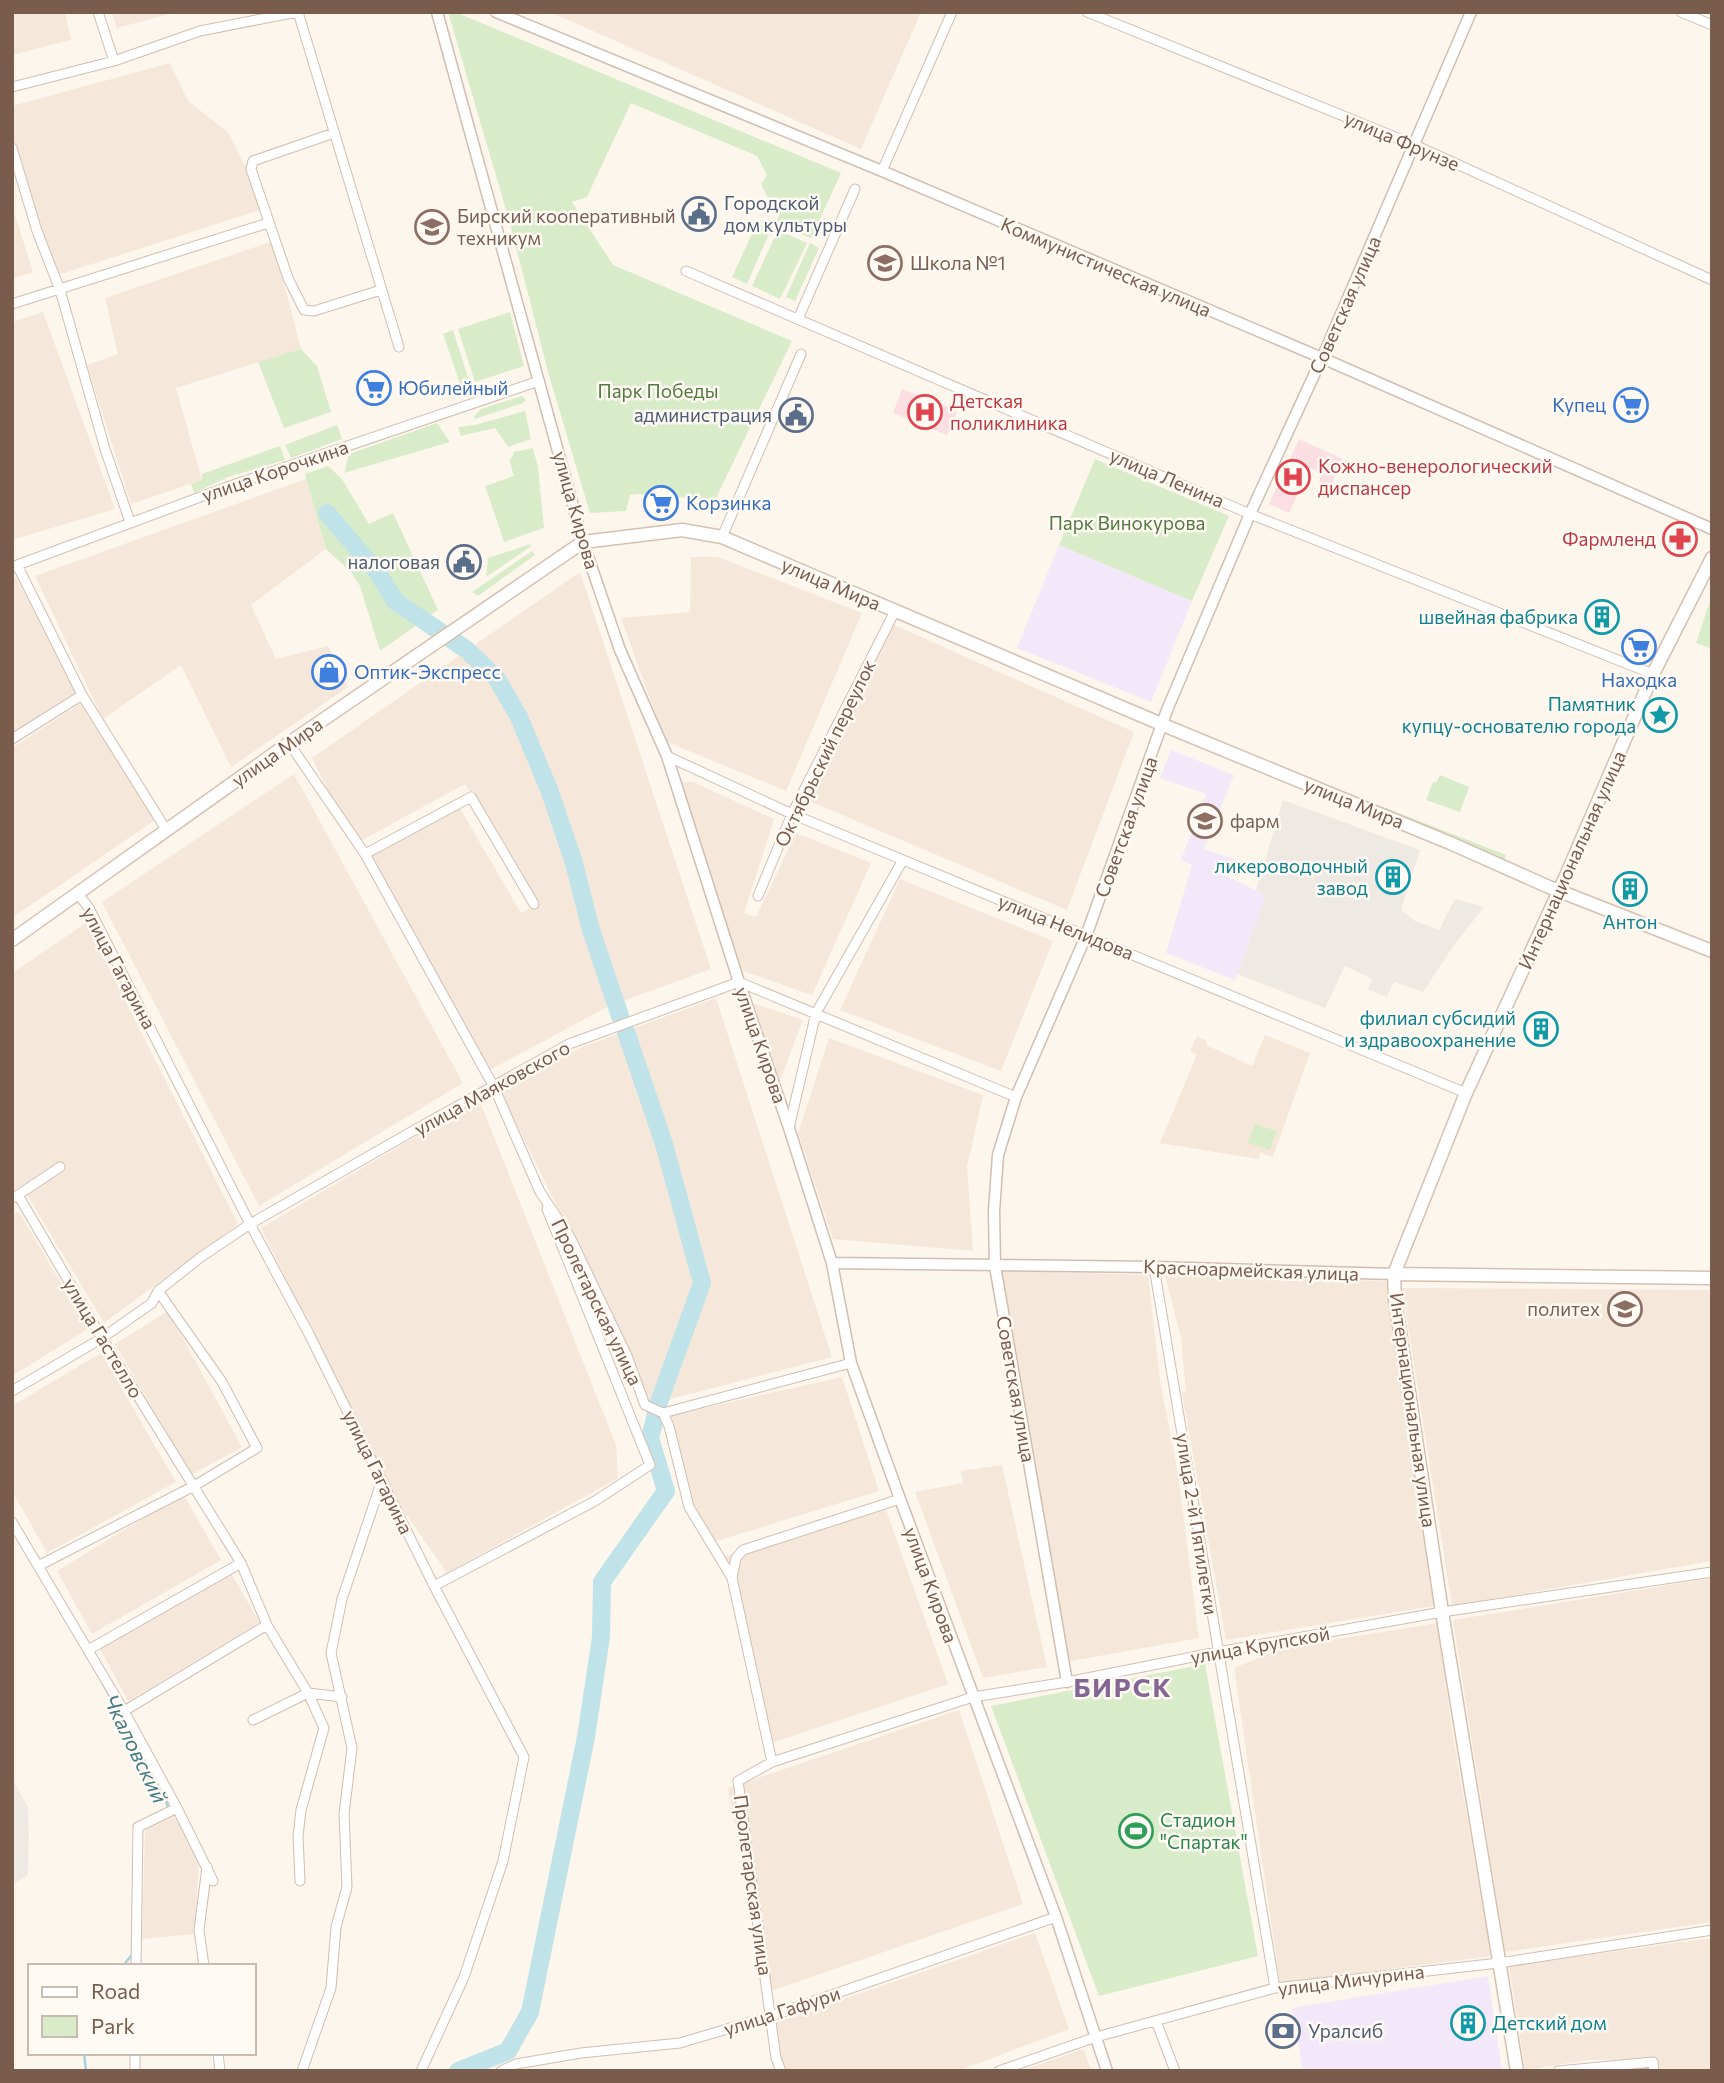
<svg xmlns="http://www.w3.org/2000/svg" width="1724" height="2083" font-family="Commissioner,sans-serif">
	<rect width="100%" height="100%" fill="#fdf6ec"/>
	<!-- residential -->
	<path fill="#f5e8da" d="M12,12h53l6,28 -59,15z
		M111,12h66l-60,16z
		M550,12h371l-60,137z
		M170,63l18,38 40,31 38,76 -214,69 -40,-129v-42z
		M12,205l21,67 -21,7z
		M273,241l28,108 -125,39 26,92 -71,24 -44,-139 31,-11 -13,-56z
		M43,312l72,197 -103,31v-218z
		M306,479l20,70 -75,56 25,54 52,-13 20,41 -117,80 -50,-102 -78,54 -68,-143z
		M691,557h27l144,56 -76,178 -121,-50 -44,-123 69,-6z
		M580,572l131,397 -102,37 -121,65 -123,-217 93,-49 63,108 16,-8 -72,-121 -110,60 -43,-86z
		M16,577l59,115 -63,41v-154z
		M890,623l244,109 -67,178 -258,-109z
		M83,702l66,101 6,17 -143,98v-170z
		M294,774l169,309 -204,123 -157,-304z
		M678,782h15l81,37 -30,94 12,4 40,-84 75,30 -59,132 -75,-26z
		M900,879l153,62 -52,130 -161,-61z
		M86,923l152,301 -134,99 -82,-137 -10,5v-218z
		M716,998l116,359 -185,48 -30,-78 -117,-236 77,-42z
		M747,1001l56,19 -25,66z
		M1265,1035l45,18 -37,104 -12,-4 -3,6 -98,-16 37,-89 -7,-3 7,-15 10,5 -1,4 46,21z
		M829,1038l154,57 -16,72 6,84 -140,-12 -35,-106z
		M479,1099l137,346 2,33 -171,95 -65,-93 -121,-252z
		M19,1212l69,117 -76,47v-160z
		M996,1270l152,5 12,105 18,93 21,165 -133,24z
		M1165,1276l222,5 47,325 -208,34 -44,-247 4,-1 -5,-54z
		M1402,1288l310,2v271l-260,45z
		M168,1311l74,136 -51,28 -76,-131z
		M101,1353l75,129 -129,71 -35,-62v-85z
		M842,1377l37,114 -169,52 -22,-28 -24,-98z
		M1002,1465l45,202 -64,11 -68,-186 48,-9 -2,-12z
		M183,1494l38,66 -129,74 -35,-63z
		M886,1510l62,174 -182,61 -43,-188z
		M230,1572l30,51 -132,78 -29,-54z
		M1712,1578v344l-207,30 -52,-332z
		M1438,1623l14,107 39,226 -211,27 -46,-315 49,-20z
		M959,1710l64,194 -258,89 -37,-205z
		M174,1816l25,43 -4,75 -53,5 3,-109z
		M1035,1933l34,96 -111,42h-172l-20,-45z
		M1712,1938v133h-66l-2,-12 -56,1 -63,10 -16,-104z
		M1084,2049l7,22h-71z"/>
	<!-- industrial -->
	<path fill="#efe9e4" d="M1283,800l137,50 -19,60 14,11 24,9 16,-31 29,8 -32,41 -29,44 -29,-10 -7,15 -19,-8 4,-10 -27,-13 -20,42 -88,-34 29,-79 -10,-5z
		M12,1778l16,29 1,28 -1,40 -16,10z"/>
	<!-- education -->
	<path fill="#f3e8fa" d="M1059,545l133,56 -41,101 -134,-54z
		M1171,750l63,25 -30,74 30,10 -6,18 38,18 -31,85 -69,-27 26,-88 -11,-5 25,-66 -46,-16z
		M1488,1976l14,95h-199l-11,-63z"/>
	<!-- medical -->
	<path fill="#fbdfe3" d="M902,389l55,22 -10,24 -54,-22z
		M1299,439l44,20 -13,28 -11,-5 3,-9 -12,-5 -21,45 -20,-9z"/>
	<!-- green -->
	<path fill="#d8ecc9" d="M448,12h7l386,161 -30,65 -36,-14 9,-20 -11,4 -12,-24 6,-9 -10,-19 -126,-53 -44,94 -15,5 41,63 179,76 -77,159 -78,-6 -7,1 -4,16 -36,2 -42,-141 -37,-145z
		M757,223l14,6 -24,55 -15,-7z
		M778,230l29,13 -27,56 -28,-13z
		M810,243l9,5 -24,53 -9,-4z
		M510,312l14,54 -49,16 -17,-53z
		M453,330l17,54 -9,3 -18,-53z
		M301,349l16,17 14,46 -47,16 -26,-66z
		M522,396l4,4 -3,3 -48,16 -1,-2 7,-8z
		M525,411l6,28 -23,8 -13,-19 -34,8 -3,-9 17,-2z
		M437,423l13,19 -106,31 5,-19z
		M337,425l5,14 -51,19 -6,-13z
		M280,446l5,14 -57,17 -34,16 -3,-9 11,-4v-6z
		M533,448l5,19 6,61 -40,14 -19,-56 29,-10 -5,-17 3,-1 2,-6z
		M1095,459l134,57 -37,85 -133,-56z
		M328,466l14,13 27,45 24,-11 45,97 -58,41 -20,-65 -9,-14 -25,-23 -20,-70 -1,-5z
		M531,544l-1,3 -44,30 2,-19z
		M532,551l3,4 -57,41 -6,-4z
		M1712,595v54l-16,-6z
		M1440,775l29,12 -9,25 -34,-12 7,-18 3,1z
		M1386,808l120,47 -2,5 -119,-47z
		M1255,1124l22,7 -7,19 -22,-7z
		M1205,1664l53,292 -159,40 -108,-290z"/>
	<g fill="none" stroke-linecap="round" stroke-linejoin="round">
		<!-- stream -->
		<path stroke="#a5d3da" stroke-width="2.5" d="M103,1684l60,109 5,14 -3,4
			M123,1966l11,-14
			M84,2053l2,18"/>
		<!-- river -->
		<path stroke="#bfe3e8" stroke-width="18" d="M327,513l51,60 17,28 72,49 30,29 22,38 31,75 24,71 17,67 29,86
			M458,2071l50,-20 22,-39 56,-275 15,-100 1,-55 64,-91 -16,-53 9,-36 43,-119 -38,-139 -38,-112"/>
		<!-- minor casing -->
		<g stroke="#d1beb0" stroke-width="11">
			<path id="minor" d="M98,12l16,49
				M298,12l101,335
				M1087,12l328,133 297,135
				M1681,12l31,13
				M12,87l102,-26 86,-30 97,-19
				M334,133l-81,28 -2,8 37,109 16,32 10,1 67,-21
				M12,148l25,83 23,59 45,159 25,73
				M882,171l70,-159
				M686,271l564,243 403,160
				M12,304l256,-81
				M798,319l57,-130
				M722,537l79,-183
				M17,565l65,130 85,136
				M12,567l218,-81 309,-105
				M12,739l70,-44
				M289,743l76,111 129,233 46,105 30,45 57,119 18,49 18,8 6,13 20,81 43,71 40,184
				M667,756l125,58 674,279
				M365,854l106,-57 63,107
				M78,894l11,14 161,316 59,110 125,252 90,171 -21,104 -39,116 -43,94
				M758,896l34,-82 103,-203
				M789,1128l27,-115 87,-153
				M18,1195l42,-28
				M12,1198l6,-3 84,143 139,225 26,62 41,68 34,4
				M1154,1267l121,721
				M12,1391l90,-53 50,-35 6,-12 43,-34 49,-33 168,-96 151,-84 170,-62 277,115
				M663,1413l188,-50
				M12,1522l112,189 53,97 36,73
				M38,1566l156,-80 63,-38 -35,-66 -64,-91
				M732,1578l4,-20 7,-8 157,-51
				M434,1586l161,-85 55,-36 -103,-256
				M88,1650l153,-87
				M124,1711l143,-86
				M253,1720l55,-27 16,35 -23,82 -3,26 2,45
				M136,1966l2,-139 39,-19
				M204,1966l-5,-36 8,-63
				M1156,2021l19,50
				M218,2053l2,18
				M135,2071v-18
				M302,2071l29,-83 5,-61 11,-40 -3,-73 8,-66 -21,-95 11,-54 40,-119
				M501,2071l15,-7 65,-11 99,-10 91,-27 285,-99
				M781,2071l-5,-13 -38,-277 34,-19 201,-65 94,-15 151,-30 224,-40 270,-40
				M999,2071l97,-34 179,-49 224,-25 213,-33
				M1558,2071l95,-9 1,9"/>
		</g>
		<!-- tertiary casing -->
		<g stroke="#d1beb0" stroke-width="13">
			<path id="tertiary" d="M437,12l146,530 37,108 47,106 72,226 50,146 43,135 19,100 49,136 156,418 51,154
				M496,12l386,159 440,187 390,171
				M832,1263l322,4 240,7
				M1067,1682l-72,-416 -1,-55 4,-56 18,-58 70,-161 81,-226 83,-196 76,-165 145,-337"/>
		</g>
		<!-- secondary casing -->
		<g stroke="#d6c0b0" stroke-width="15">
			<path id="secondary" d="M12,940l277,-197 294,-201 99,-12 40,7 451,192 277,114 99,44 163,64
				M1394,1274l318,4
				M1517,2071l-75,-459 -47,-313 -1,-25 72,-181 99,-215 88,-204 59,-116"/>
		</g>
		<!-- minor -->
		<use href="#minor" stroke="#fff" stroke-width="9"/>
		<!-- tertiary -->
		<use href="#tertiary" stroke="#fff" stroke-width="10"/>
		<!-- secondary -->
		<use href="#secondary" stroke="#fff" stroke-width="12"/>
	</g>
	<!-- icons -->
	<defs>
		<g id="civic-ring" transform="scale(1.75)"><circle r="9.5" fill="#fffaf3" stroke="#5c6f8a" stroke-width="1.5"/><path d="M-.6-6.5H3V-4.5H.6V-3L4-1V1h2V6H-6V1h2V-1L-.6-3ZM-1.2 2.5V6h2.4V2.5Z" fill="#5c6f8a"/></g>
		<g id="university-ring" transform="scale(1.75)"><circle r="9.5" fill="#fffaf3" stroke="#8d6e63" stroke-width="1.5"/><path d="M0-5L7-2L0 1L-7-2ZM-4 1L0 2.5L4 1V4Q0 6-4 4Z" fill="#8d6e63"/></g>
		<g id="school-ring" transform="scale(1.75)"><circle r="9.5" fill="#fffaf3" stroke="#8d6e63" stroke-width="1.5"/><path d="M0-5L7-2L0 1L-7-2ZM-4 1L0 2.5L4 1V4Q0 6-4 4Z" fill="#8d6e63"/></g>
		<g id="supermarket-ring" transform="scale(1.75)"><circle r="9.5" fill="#fffaf3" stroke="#3f7fe0" stroke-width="1.5"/><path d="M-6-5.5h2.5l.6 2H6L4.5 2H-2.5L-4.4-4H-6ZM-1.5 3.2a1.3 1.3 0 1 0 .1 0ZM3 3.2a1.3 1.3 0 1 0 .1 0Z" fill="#3f7fe0"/></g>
		<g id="hospital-ring" transform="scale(1.75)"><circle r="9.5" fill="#fffaf3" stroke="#e0444e" stroke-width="1.5"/><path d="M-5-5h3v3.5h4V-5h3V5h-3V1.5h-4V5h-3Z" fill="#e0444e"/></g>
		<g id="pharmacy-ring" transform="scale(1.75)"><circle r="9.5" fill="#fffaf3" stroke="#e0444e" stroke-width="1.5"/><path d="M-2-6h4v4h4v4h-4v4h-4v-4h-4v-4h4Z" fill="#e0444e"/></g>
		<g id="building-ring" transform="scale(1.75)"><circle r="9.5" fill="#fffaf3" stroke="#0f9aa8" stroke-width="1.5"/><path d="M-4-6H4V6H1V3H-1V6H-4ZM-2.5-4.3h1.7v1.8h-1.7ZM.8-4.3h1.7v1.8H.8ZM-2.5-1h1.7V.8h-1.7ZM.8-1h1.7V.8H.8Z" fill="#0f9aa8"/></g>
		<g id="shop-ring" transform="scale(1.75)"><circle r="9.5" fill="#fffaf3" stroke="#3f7fe0" stroke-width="1.5"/><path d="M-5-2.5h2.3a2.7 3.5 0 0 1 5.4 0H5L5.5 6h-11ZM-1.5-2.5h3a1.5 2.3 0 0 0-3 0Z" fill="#3f7fe0"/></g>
		<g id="sight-ring" transform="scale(1.75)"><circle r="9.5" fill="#fffaf3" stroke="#0f9aa8" stroke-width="1.5"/><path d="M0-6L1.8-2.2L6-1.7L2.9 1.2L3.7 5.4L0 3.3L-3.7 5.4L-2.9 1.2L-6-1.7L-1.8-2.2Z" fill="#0f9aa8"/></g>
		<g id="stadium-ring" transform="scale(1.75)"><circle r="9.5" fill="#fffaf3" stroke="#2e9e5b" stroke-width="1.5"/><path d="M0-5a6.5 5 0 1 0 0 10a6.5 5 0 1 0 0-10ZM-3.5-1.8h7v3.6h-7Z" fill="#2e9e5b"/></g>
		<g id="bank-ring" transform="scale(1.75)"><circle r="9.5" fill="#fffaf3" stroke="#5c6f8a" stroke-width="1.5"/><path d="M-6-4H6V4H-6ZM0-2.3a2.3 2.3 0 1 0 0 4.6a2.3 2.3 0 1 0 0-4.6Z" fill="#5c6f8a"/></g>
	</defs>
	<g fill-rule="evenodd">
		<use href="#civic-ring" x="699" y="214"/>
		<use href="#university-ring" x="432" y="227"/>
		<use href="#school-ring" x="885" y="263"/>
		<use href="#supermarket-ring" x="374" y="388"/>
		<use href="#supermarket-ring" x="1631" y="405"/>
		<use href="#hospital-ring" x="925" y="412"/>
		<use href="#civic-ring" x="796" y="415"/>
		<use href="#hospital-ring" x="1293" y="477"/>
		<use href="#supermarket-ring" x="661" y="503"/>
		<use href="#pharmacy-ring" x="1680" y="539"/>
		<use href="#civic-ring" x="464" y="562"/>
		<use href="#building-ring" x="1602" y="617"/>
		<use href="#supermarket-ring" x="1639" y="647"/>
		<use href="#shop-ring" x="329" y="672"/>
		<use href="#sight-ring" x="1660" y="715"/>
		<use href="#university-ring" x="1205" y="821"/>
		<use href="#building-ring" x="1393" y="877"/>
		<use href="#building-ring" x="1630" y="889"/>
		<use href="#building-ring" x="1541" y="1029"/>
		<use href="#university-ring" x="1625" y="1309"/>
		<use href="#stadium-ring" x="1136" y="1831"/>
		<use href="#building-ring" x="1468" y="2023"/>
		<use href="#bank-ring" x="1283" y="2031"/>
	</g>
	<g text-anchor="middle" stroke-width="5" stroke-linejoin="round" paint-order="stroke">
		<!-- street labels -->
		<g font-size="19" fill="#7a5c4d" stroke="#fffaf3">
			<text transform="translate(1402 141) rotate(23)" y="7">улица Фрунзе</text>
			<text transform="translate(1106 267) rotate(23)" y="7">Коммунистическая улица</text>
			<text transform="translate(1345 305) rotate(-66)" y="7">Советская улица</text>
			<text transform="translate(275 471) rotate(-19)" y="7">улица Корочкина</text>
			<text transform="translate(1167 478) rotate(23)" y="7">улица Ленина</text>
			<text transform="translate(576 510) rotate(74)" y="7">улица Кирова</text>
			<text transform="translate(831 584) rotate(23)" y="7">улица Мира</text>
			<text transform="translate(277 752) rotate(-35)" y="7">улица Мира</text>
			<text transform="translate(825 753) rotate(-64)" y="7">Октябрьский переулок</text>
			<text transform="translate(1354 803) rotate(22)" y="7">улица Мира</text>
			<text transform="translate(1126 827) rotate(-70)" y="7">Советская улица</text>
			<text transform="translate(1572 860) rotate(-66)" y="7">Интернациональная улица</text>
			<text transform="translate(1066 927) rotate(22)" y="7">улица Нелидова</text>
			<text transform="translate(119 968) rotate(62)" y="7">улица Гагарина</text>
			<text transform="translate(761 1045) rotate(71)" y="7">улица Кирова</text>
			<text transform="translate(492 1088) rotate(-29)" y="7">улица Маяковского</text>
			<text transform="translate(1251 1270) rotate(2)" y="7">Красноармейская улица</text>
			<text transform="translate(597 1302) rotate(64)" y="7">Пролетарская улица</text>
			<text transform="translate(103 1338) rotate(59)" y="7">улица Гастелло</text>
			<text transform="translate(1016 1389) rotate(80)" y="7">Советская улица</text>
			<text transform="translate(1413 1410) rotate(82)" y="7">Интернациональная улица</text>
			<text transform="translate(378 1472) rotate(64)" y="7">улица Гагарина</text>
			<text transform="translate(1197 1524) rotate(81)" y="7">улица 2-й Пятилетки</text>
			<text transform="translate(931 1585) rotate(70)" y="7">улица Кирова</text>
			<text transform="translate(1260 1645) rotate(-10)" y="7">улица Крупской</text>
			<text transform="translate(753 1885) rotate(82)" y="7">Пролетарская улица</text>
			<text transform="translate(1351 1980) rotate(-7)" y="7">улица Мичурина</text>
			<text transform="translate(782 2011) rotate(-18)" y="7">улица Гафури</text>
		</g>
		<!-- service labels -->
		<g font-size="19" fill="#4e5e75" stroke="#fffaf3" text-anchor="start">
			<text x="724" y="210">Городской<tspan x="724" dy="22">дом культуры</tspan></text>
			<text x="772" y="422" text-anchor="end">администрация</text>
			<text x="440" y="569" text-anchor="end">налоговая</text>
			<text x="1308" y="2038">Уралсиб</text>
		</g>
		<!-- education labels -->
		<g font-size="19" fill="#785e54" stroke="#fffaf3" text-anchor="start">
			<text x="457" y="223">Бирский кооперативный<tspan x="457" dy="22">техникум</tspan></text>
			<text x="910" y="270">Школа №1</text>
			<text x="1230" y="828">фарм</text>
			<text x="1600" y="1316" text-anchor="end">политех</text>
		</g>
		<!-- shop labels -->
		<g font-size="19" fill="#366cbe" stroke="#fffaf3" text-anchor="start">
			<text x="398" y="395">Юбилейный</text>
			<text x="1606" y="412" text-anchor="end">Купец</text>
			<text x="686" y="510">Корзинка</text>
			<text x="354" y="679">Оптик-Экспресс</text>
			<text x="1639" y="687" text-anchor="middle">Находка</text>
		</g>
		<!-- park labels -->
		<g font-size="19" fill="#537a41" stroke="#fffaf3">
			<text x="658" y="398">Парк Победы</text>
			<text x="1127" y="530">Парк Винокурова</text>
		</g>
		<!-- health labels -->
		<g font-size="19" fill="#be3a42" stroke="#fffaf3" text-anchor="start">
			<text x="950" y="408">Детская<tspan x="950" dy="22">поликлиника</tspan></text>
			<text x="1318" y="473">Кожно-венерологический<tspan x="1318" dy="22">диспансер</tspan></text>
			<text x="1656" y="546" text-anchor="end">Фармленд</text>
		</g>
		<!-- culture labels -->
		<g font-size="19" fill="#0d838f" stroke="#fffaf3" text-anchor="end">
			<text x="1578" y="624">швейная фабрика</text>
			<text x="1636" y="711">Памятник<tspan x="1636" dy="22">купцу-основателю города</tspan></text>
			<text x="1368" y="873">ликероводочный<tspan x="1368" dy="22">завод</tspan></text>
			<text x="1630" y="929" text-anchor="middle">Антон</text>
			<text x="1516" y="1025">филиал субсидий<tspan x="1516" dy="22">и здравоохранение</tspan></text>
			<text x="1492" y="2030" text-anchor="start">Детский дом</text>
		</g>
		<!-- leisure labels -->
		<g font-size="19" fill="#27864d" stroke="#fffaf3" text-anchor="start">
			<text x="1160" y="1827">Стадион<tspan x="1160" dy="22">"Спартак"</tspan></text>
		</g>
		<!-- water labels -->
		<g font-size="21" font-style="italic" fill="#437c86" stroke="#fffaf3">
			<text transform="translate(135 1749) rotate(64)" y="7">Чкаловский</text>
		</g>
		<!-- district labels -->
		<g font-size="26" font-weight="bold" letter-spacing="2" fill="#846695" stroke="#fffaf3">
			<text x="1123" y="1697">БИРСК</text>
		</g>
	</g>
	<!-- border -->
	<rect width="1724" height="2083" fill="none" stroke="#7a5c4d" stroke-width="28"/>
	<!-- legend -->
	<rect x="28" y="1964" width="228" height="91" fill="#fffaf3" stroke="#cabbb1" stroke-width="2"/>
	<rect x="42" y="1987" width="35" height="10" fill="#ffffff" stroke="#cabbb1" stroke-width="2"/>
	<text x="91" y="1999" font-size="21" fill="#7a5c4d">Road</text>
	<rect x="42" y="2016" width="35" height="21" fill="#d8ecc9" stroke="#cabbb1" stroke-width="2"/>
	<text x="91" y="2034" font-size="21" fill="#7a5c4d">Park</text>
</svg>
